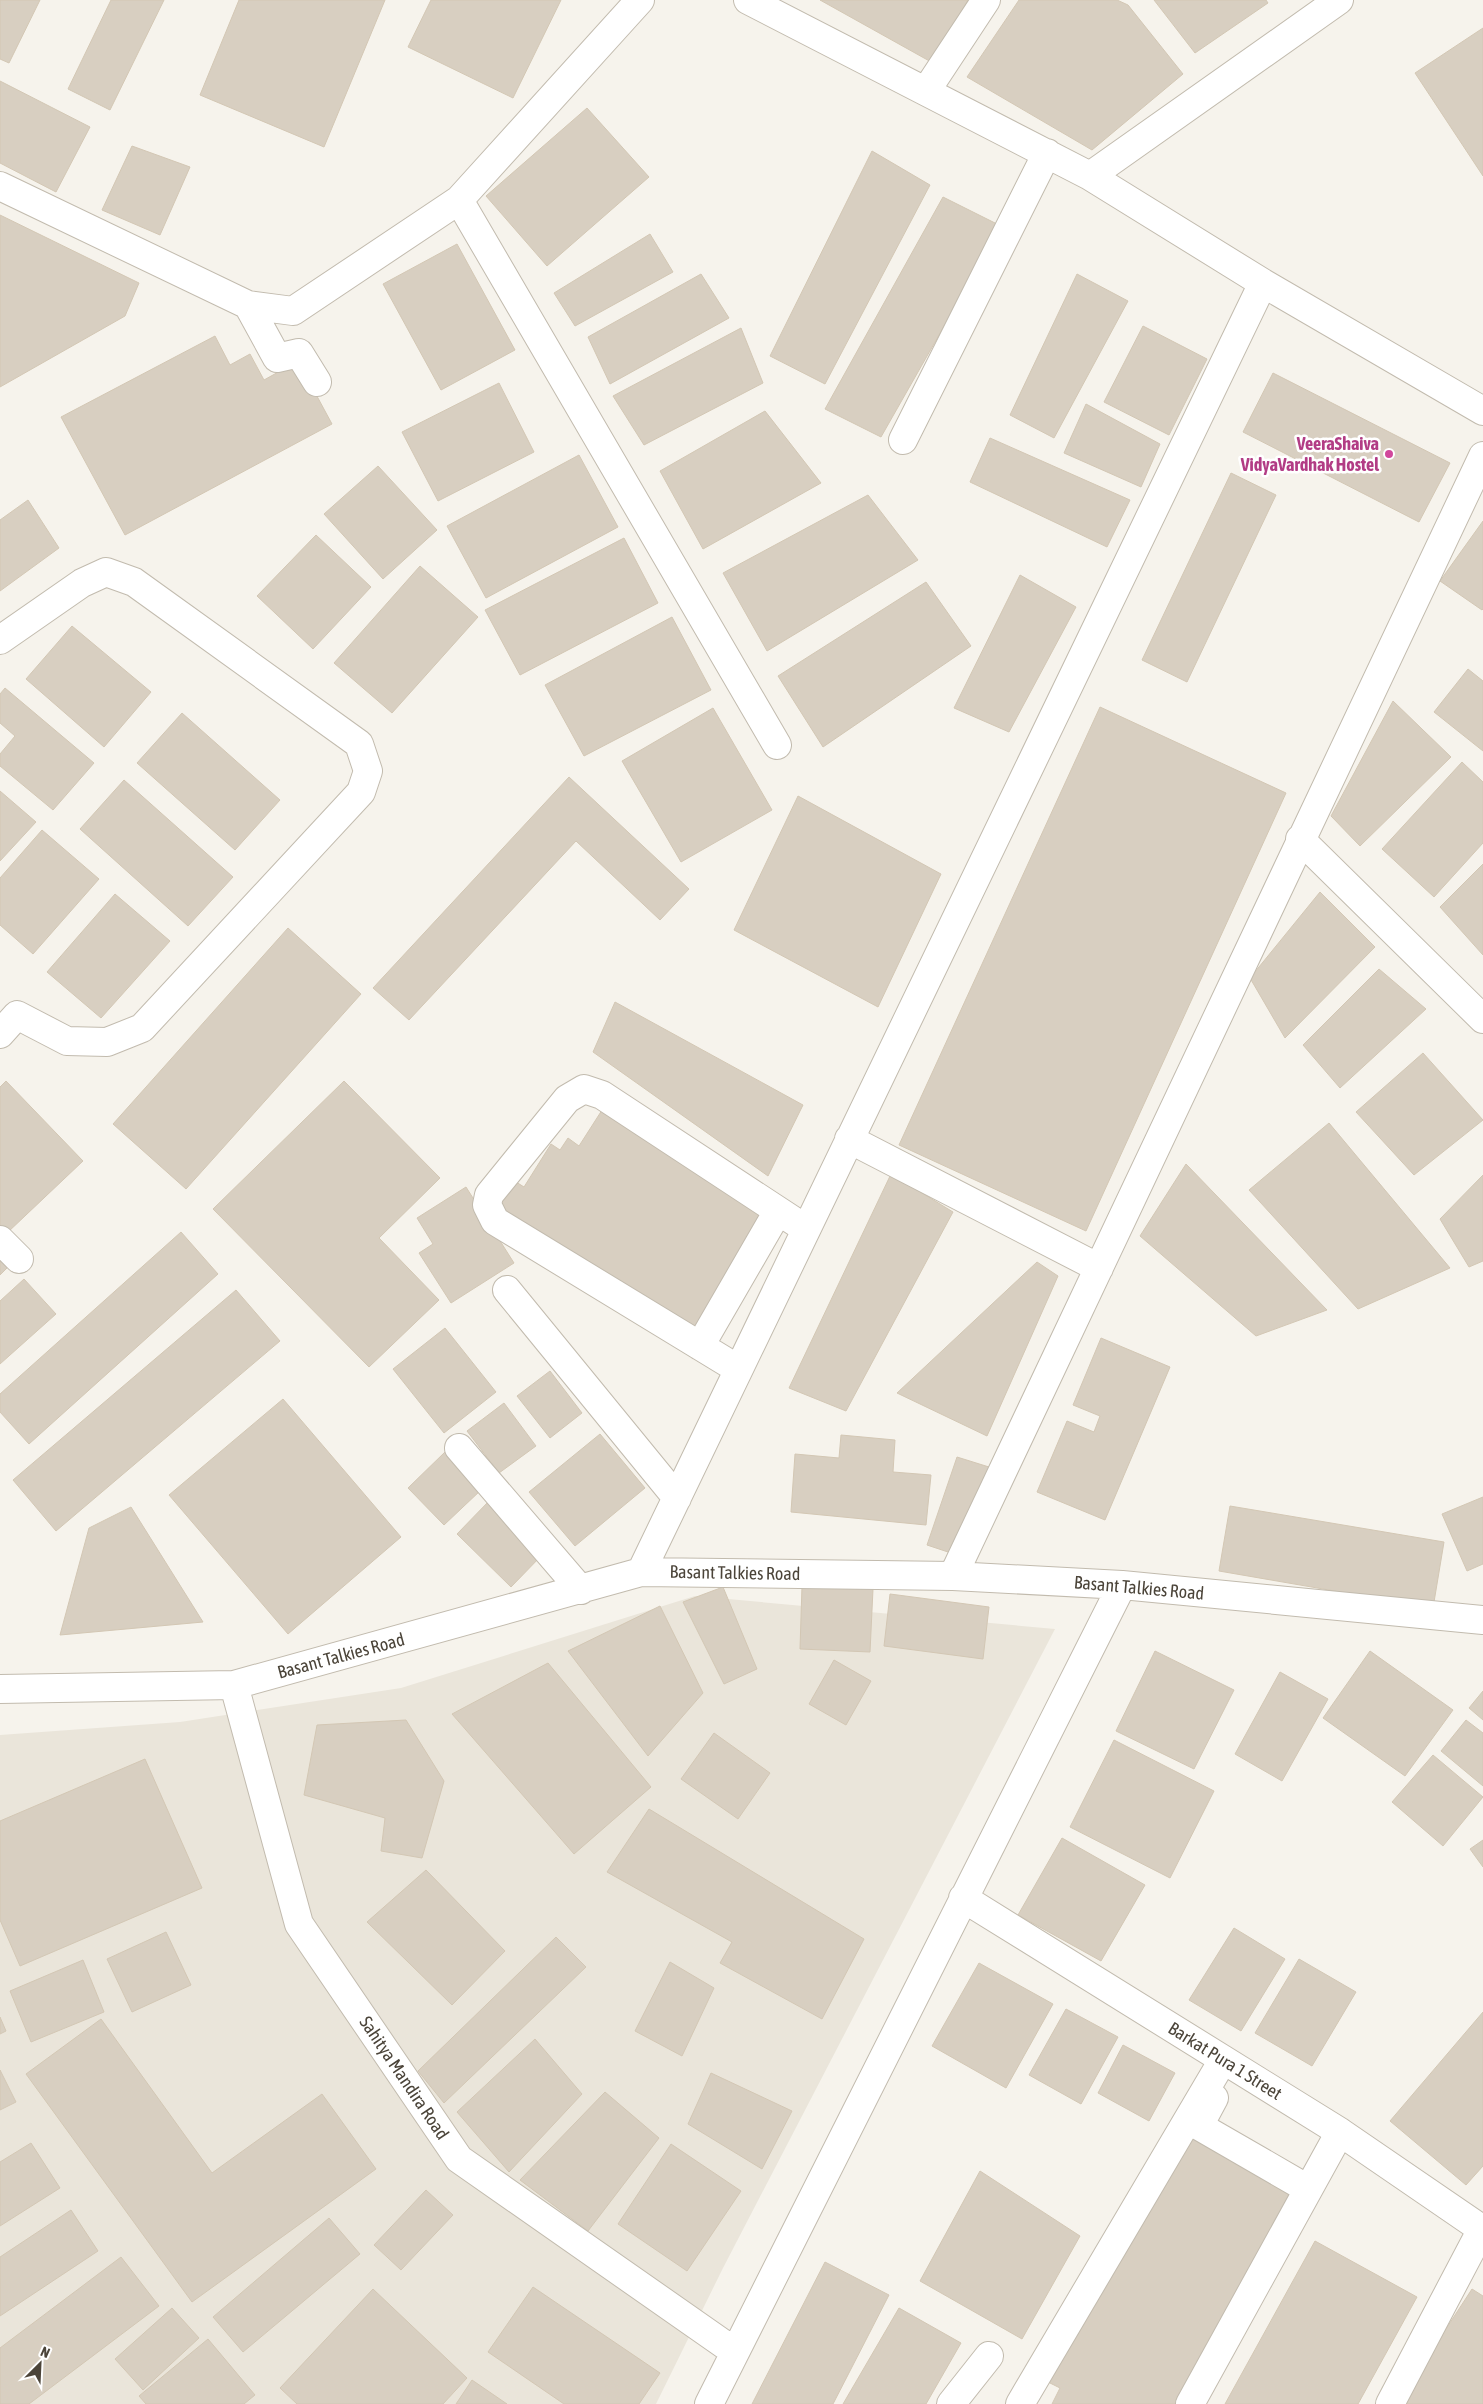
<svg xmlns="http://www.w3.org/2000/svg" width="1483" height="2404" font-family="'Asap Condensed',sans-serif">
	<rect width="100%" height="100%" fill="#f6f3ec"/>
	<!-- residential -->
	<path fill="#eae5da" d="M695,1596l360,33 -332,639 -67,136h-656v-669l180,-13 221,-34z"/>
	<!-- building -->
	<path fill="#d8cfc1" stroke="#d3c7b4" d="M0,0h40l-31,63 -9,-4z
		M111,0h53l-54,110 -42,-21z
		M239,0h146l-61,147 -124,-52z
		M431,0h130l-48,98 -105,-51z
		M820,0h148l-35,63z
		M1019,0h98l11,5 55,69 -91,76 -125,-73z
		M1154,0h112l2,3 -73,50z
		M1483,28v148l-68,-103z
		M0,81l90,46 -34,65 -56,-29z
		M587,108l62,69 -102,89 -61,-70z
		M132,146l58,21 -30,68 -58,-25z
		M872,151l58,34 -105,199 -55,-28z
		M943,197l58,29 -120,211 -56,-28z
		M0,215l139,68 -14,33 -125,71z
		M650,234l23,38 -98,54 -21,-33z
		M457,244l58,106 -74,40 -58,-106z
		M701,274l28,44 -119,66 -22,-47z
		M1077,274l51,27 -74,137 -44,-23z
		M1143,326l64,33 -38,76 -65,-33z
		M741,328l22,55 -119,62 -31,-49z
		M215,336l15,29 20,-11 14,26 34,-19 34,63 -207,111 -64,-118z
		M1273,373l177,90 -31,59 -176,-90z
		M499,383l35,69 -96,49 -36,-69z
		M1086,404l74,40 -19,43 -77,-34z
		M765,411l56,72 -118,66 -43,-78z
		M990,438l140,62 -23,47 -137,-65z
		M579,455l39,72 -132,71 -39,-72z
		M378,466l59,64 -54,49 -59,-65z
		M1231,473l45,22 -89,187 -45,-22z
		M868,495l50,65 -151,91 -44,-78z
		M28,500l31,48 -59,43v-71z
		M1483,521v88l-1,1 -42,-29z
		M316,535l55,52 -58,62 -56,-53z
		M624,538l34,65 -138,72 -35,-65z
		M420,566l58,51 -86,96 -58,-50z
		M1020,575l56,32 -67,125 -55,-24z
		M926,582l45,64 -148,101 -45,-71z
		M672,617l39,73 -127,66 -39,-71z
		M72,626l79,66 -47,55 -78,-68z
		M1468,669l15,12v70l-49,-39z
		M5,688l89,75 -41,47 -53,-44v-12l15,-18 -15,-13v-29z
		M1393,701l58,56 -91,89 -29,-30z
		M1100,707l186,86 -200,438 -187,-86z
		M713,708l59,102 -91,52 -59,-101z
		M182,713l98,87 -45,50 -98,-87z
		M1462,762l21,20v61l-49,54 -52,-48z
		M569,777l120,112 -29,31 -84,-79 -167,179 -36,-32z
		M124,780l109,97 -45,49 -108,-97z
		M0,791l36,31 -36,39z
		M798,796l143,78 -63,133 -144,-77z
		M42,830l57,49 -66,75 -33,-29v-47z
		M1483,864v91l-43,-48z
		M1320,892l55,55 -90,91 -35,-60z
		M115,894l55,47 -69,77 -54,-46z
		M288,928l73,66 -175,195 -73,-65z
		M1379,969l47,40 -86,79 -37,-43z
		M615,1002l188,103 -35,71 -175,-124z
		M1423,1053l60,67 -69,55 -58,-63z
		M6,1081l77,80 -76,72 -7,-7v-139z
		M344,1081l96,97 -61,60 60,62 -70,67 -156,-158z
		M604,1107l167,105 -78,125 -200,-126 20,-31 11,7 27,-43 9,6 8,-12 11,8z
		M1329,1123l121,145 -92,41 -109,-119z
		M1186,1164l141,146 -71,26 -116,-100z
		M891,1174l62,38 -107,199 -57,-23z
		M1483,1175v86l-14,6 -29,-48z
		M466,1187l48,76 -63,40 -32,-50 14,-9 -16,-26z
		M181,1232l37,42 -189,170 -29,-32v-18z
		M0,1253l11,11 -11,11z
		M1037,1262l21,14 -71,160 -90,-43z
		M24,1279l32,35 -56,50v-63z
		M236,1290l44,51 -224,190 -43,-51z
		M445,1328l51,64 -52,41 -51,-64z
		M1101,1338l69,29 -65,153 -68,-28 30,-71 27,11 6,-16 -27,-11z
		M550,1371l32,42 -32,25 -33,-42z
		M283,1399l118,138 -113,97 -119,-139z
		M504,1403l32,43 -37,27 -32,-42z
		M600,1434l45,54 -70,58 -46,-54z
		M841,1435l54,5 -2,32 38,3 -5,50 -135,-13 4,-58 44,4z
		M445,1452l36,38 -37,35 -36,-37z
		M957,1457l32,10 -29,89 -33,-11z
		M1483,1497v67l-16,7 -25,-57z
		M489,1501l54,53 -32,33 -54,-53z
		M1230,1506l214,36 -11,66 -214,-37z
		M131,1507l72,115 -143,13 29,-107z
		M802,1586l71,3 -3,63 -70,-3z
		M723,1587l34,82 -33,15 -41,-82z
		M890,1594l99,13 -6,52 -99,-13z
		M660,1606l43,87 -55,63 -80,-105z
		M1155,1651l79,39 -40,79 -78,-38z
		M1370,1651l83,59 -48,66 -82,-58z
		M834,1660l37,21 -25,44 -37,-21z
		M548,1663l103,124 -77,67 -122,-140z
		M1280,1672l48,27 -46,82 -47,-27z
		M1483,1691v29l-14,-12z
		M406,1720l38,61 -22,77 -41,-7 4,-33 -81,-23 13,-70z
		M1466,1720l17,13v53l-42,-35z
		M714,1733l56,40 -32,46 -57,-40z
		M1114,1740l100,51 -44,87 -100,-51z
		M1433,1755l50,42 -40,49 -51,-44z
		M145,1759l57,129 -182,78 -20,-46v-99z
		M649,1809l215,130 -42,80 -102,-56 12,-21 -125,-70z
		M1062,1838l83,47 -44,76 -83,-46z
		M1483,1840v27l-13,-18z
		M426,1870l79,81 -53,54 -85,-83z
		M1234,1928l51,31 -44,72 -52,-31z
		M166,1932l25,53 -59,27 -25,-53z
		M556,1937l30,30 -142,136 -26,-32z
		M1299,1959l57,33 -44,74 -57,-33z
		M83,1960l21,52 -73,30 -21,-51z
		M670,1962l44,26 -32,68 -47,-25z
		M979,1963l74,41 -47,84 -74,-42z
		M1066,2009l52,28 -37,67 -52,-29z
		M1483,2012v154l-17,19 -76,-64z
		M0,2017l6,14 -6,3z
		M101,2019l111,154 110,-79 54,75 -184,133 -166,-228z
		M535,2039l47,55 -73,78 -52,-60z
		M1123,2045l52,28 -26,48 -51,-28z
		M0,2070l16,32 -16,8z
		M711,2073l81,38 -30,58 -74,-45z
		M605,2092l54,46 -71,93 -68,-51z
		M1190,2124l105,62 -117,218h-126l8,-16 -20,-10z
		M31,2143l29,45 -60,38v-64z
		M671,2144l70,47 -54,80 -69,-47z
		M980,2171l100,65 -58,103 -102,-58z
		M426,2190l27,25 -52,55 -27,-25z
		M71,2210l27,41 -98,65v-59z
		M329,2218l31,36 -117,98 -30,-35z
		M1315,2241l102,56 -59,107h-133z
		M121,2257l38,49 -130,98h-29v-56z
		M825,2262l64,33 -56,109h-81z
		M533,2287l127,86 -21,31h-75l-76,-52z
		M373,2289l94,89 -24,26h-146l-17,-16z
		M1472,2289l11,7v108h-86z
		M172,2308l27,30 -56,52 -28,-31z
		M899,2308l62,35 -35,61h-83z
		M208,2339l47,56 -11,9h-98l-7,-8z
		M472,2380l35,24h-51z"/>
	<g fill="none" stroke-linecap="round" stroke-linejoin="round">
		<!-- minor casing -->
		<g stroke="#c2bbae" stroke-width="30">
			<path id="minor" d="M748,0l342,176 173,107 220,128
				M926,91l60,-91
				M1090,176l249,-176
				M0,186l248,119 45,6 166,-111 181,-200
				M459,200l318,545
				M248,305l29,53 22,-5 18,29
				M903,440l144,-287
				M0,640l82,-57 24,-11 28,10 225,162 9,27 -7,21 -219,236 -35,14 -40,-1 -50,-26 -17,19
				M1300,839l183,180
				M849,1139l250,129
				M0,1240l19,19
				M507,1290l170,208
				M700,1346l78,-135
				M738,1369l-243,-148 -8,-16 2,-10 78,-96 17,-10 18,6 204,134
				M459,1448l122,142
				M641,1572l622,-1289
				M953,1576l530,-1120
				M234,1685l65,239 160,235 276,193
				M0,1689l234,-4 407,-113 312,4 169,9 361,35
				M963,1898l377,234 143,98
				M1214,2098l-15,28 109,63
				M709,2404l413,-819
				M951,2404l38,-48
				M1020,2404l203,-344
				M1190,2404l150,-272
				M1390,2404l92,-175"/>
		</g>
		<!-- minor -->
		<use href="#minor" stroke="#fff" stroke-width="28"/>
	</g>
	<!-- markers -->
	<circle fill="#d1479c" stroke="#fff" stroke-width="2" cx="1389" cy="454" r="5"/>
	<g text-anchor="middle" stroke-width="5" stroke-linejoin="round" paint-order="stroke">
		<!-- hotel labels -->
		<g font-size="18" font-weight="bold" fill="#b23c85" stroke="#fff" text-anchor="end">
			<text x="1379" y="450">VeeraShaiva<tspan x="1379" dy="21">VidyaVardhak Hostel</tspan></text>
		</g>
		<!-- street labels -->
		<g font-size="18" fill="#4b4439" stroke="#fff">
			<text transform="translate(735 1573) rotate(1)" y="6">Basant Talkies Road</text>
			<text transform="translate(1139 1588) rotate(5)" y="6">Basant Talkies Road</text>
			<text transform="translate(341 1656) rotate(-15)" y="6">Basant Talkies Road</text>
			<text transform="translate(1225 2061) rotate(32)" y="6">Barkat Pura 1 Street</text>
			<text transform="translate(404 2078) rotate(56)" y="6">Sahitya Mandira Road</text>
		</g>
	</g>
	<!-- north arrow -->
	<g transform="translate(40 2364) rotate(24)" stroke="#ffffff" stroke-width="4" paint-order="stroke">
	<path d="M0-4L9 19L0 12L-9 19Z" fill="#4b4439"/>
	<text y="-8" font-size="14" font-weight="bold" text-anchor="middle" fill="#4b4439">N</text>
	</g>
</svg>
